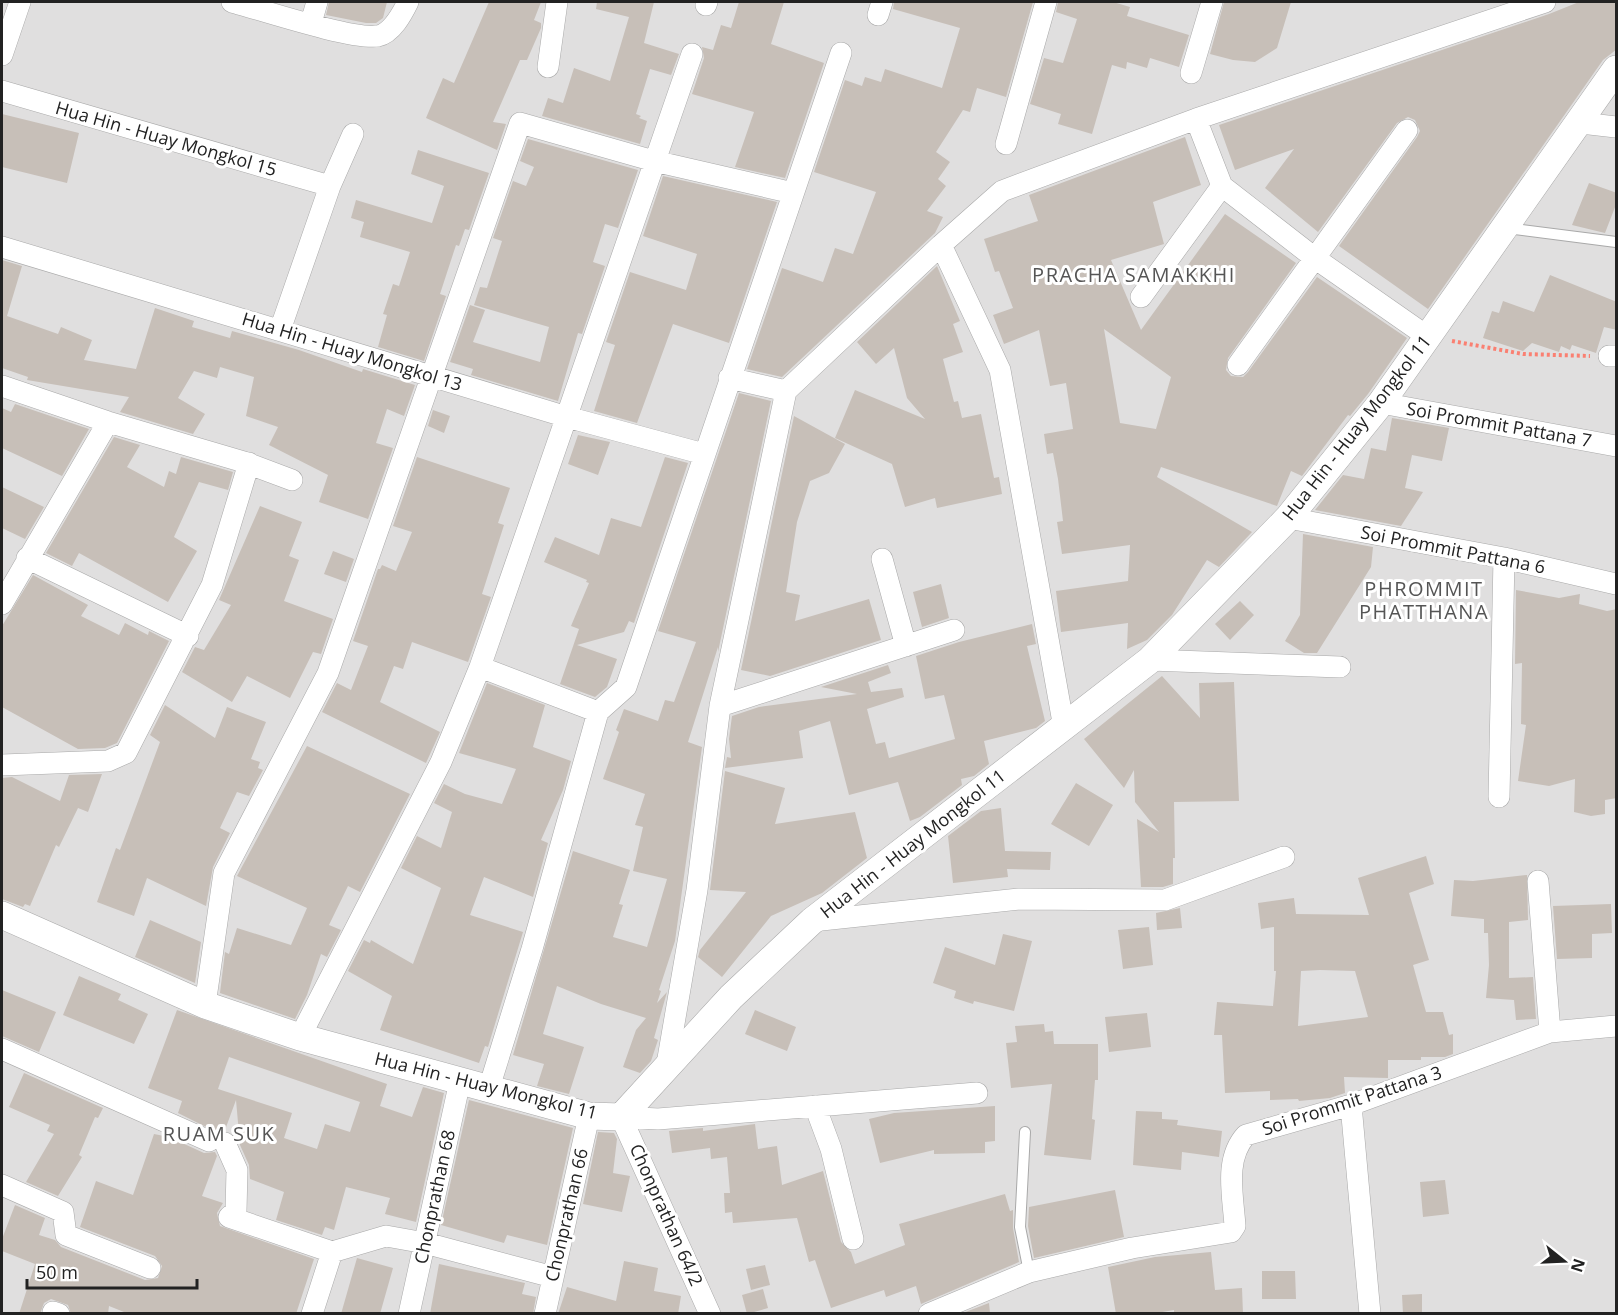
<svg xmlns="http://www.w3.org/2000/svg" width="1618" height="1315" font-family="'Open Sans',sans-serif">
	<rect width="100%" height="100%" fill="#f2efe9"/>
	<!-- residential -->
	<path fill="#e0dfdf" d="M2,2h1614v1311h-1614z"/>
	<!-- building -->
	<path fill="#c7bfb8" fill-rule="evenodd" d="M329,2h58l-4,16 -7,5h-10l-40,-8z
		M489,2h52l-7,18 7,3v5l-14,32h-7l-27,62 13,2 -9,26 -71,-32 17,-40 11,5z
		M597,2h57l-10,41 35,11 -8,21 -21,-6 -14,45 5,2 -2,2 8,3 -7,23 -98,-28 6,-18 15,5 11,-35 36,13 19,-64 -33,-8z
		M739,2h45l-13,42 53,19 -39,115 -50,-11 19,-55 -62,-18 12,-36 -2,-11 11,3 8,-25 10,3z
		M894,2h139l-27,95 -29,-9 -7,24 -7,-2 -27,42 14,10 -12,17 8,7 -19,25 16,6 -8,16 -153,144 -35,-8 35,-101 41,14 12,-34 18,6 23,-62 -62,-20 31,-92 17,6 3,-9 16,5 4,-13 57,19 18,-60 -67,-19z
		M1058,2h55l17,5 -3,9 62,19 -10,32 -29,-9 -3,10 -20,-6 -1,7 -14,-4 -20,69 -34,-10 3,-10 -31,-10 14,-46 19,5 14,-44 -21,-7z
		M1224,2h67l-14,46 -22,14 -22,-2 -23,-6z
		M1579,2h38v47l-14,11 -175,249 -89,-63 78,-109 3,-6 -5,-11 -7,-3 -11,6 -79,109 -53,-44 29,-39 -59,21 -16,-45 330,-111z
		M2,114l77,19 -12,50 -65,-16z
		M1185,137l16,48 -48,17 11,42 -53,16 30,70 84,-116 71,49 -68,95 -2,12 5,6 12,1 5,-5 69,-95 90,61 -39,56 -18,22 -2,-1 -46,61 -11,-5 -14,35 -116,-39 -4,10 95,55 -33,35 -12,-7 -35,55 -25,25 -20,9 1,-26 -67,9 -5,-41 72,-10 2,-36 -68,9 -5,-32 6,-1 -5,-42 -5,-26 -6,1 -3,-20 29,-5 -7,-46 -16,3 -11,-56 -35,14 -11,-29 20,-7 -14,-37 -4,1 -11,-33 54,-18 -9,-26zM1104,329l67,48 -15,52 -36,-6z
		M528,139l110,31 -20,58 -13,-4 -12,38 12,4 -23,68 -4,-1 -20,68 -87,-26 2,-6 -23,-7 20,-57 15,5 -12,32 67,20 9,-35 -75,-22 6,-18 7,1 15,-47 -9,-3 20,-57 13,5 8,-19 -14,-6z
		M418,150l71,23 -20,57 -4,-1 -6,17 -3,-1 -16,49 6,2 -22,65 -46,-14 9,-32 -4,-1 10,-30 6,2 11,-34 -50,-15 4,-15 -13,-4 5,-18 76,23 12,-37 -33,-12z
		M663,176l114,26 -48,141 -56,-19 -36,99 -43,-12 21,-66 -9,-3 24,-70 56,18 11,-36 -54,-18z
		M1589,183l28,10v9l-12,31 -33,-8z
		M2,260l20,6 -15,50 51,18 3,-7 31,13 -8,20 52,9 19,-61 39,13 -2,6 38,11 2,-7 67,19 63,22 1,-3 52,16 -11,31 -17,-7 -11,34 17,5 -25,71 -49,-17 9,-27 -59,-30 9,-18 -32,-11 8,-39 -34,-10 -3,11 -23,-7 -16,27 27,16 -12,20 -73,-22 9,-15 -102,-17 1,-3 -26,-9z
		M937,266l23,55 -7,3 10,28 -20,7 11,43 4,-1 4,17 19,-4 13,64 5,-1 3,17 -65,14 -2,-10 -30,9 -13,-43 -57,-26 20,-48 70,29 -18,-21 -13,-50 -18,16 -19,-22z
		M1550,275l67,27v28l-13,-3 -8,26 -24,-8 -2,5 -9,-4 -2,6 -27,-9 -9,8 -40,-13 9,-27 7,2 4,-12 31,11z
		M739,393l32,8 -53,251v-5l-30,95 14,5 -27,194 -16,49 2,1 -4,12 10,-11 -13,46 4,2 -7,21 -11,12 -17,-6 13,-37 10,-12 -45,-14 -44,-18 -14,48 41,13 -15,47 -32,-8 7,-22 -31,-9 60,-204 57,19 -11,34 4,1 -10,32 34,10 20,-68 -34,-8 10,-44 -8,-2 10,-31 -42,-15 16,-47 -3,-2 8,-21 34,12 7,-21 9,2 22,-60 -38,-11z
		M15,404l74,25 -27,47 -60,-28v-40l9,4z
		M433,410l17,6 -6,17 -16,-7z
		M794,416l51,28 -16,29 -19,8 -13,41 -11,70 14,3 -5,26 74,-22 12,41 -111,36 -29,-6z
		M1392,418l57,10 -7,33 -30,-6 -7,33 18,4 -22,34 -86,-16 28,-35 21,4 7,-31 15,3z
		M578,435l32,7 -12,33 -30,-11z
		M114,437l26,8 -13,22 37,20 5,-16 7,3 5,-17 52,15 -5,18 -29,-8 -25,55 23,14 -29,51 -89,-49 -7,13 -26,-13z
		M417,457l93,31 -12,35 6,2 -22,69 9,3 -23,65 -56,-20 -9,27 -9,-3 -14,36 60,30 -14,31 -104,-51 15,-29 14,7 17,-44 -15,-5 25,-72h2l2,-4 14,6 16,-39 -19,-6z
		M665,457l23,6 -54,160 -5,-2 -5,11 -47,13 40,14 -10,28 -12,10 -35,-13 19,-55 -8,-3 18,-43 -3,-1 1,-2 -43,-18 11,-25 44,18 12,-37 30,9z
		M2,487l42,20 -19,32 -23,-11z
		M260,506l42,16 -13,34 10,4 -15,41 49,18 -12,35 -8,-2 -23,46 -43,-22 -15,26 -50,-30 13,-25 9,3 27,-45 -12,-5z
		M1303,534l70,13 -2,20 -54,86h-13l-19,-12 15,-26z
		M333,551l21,8 -8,23 -22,-8z
		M33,575l55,30 -7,11 38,19 6,-12 23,12 1,-4 20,10 -52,102 -12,5 -27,1 -76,-42v-81z
		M941,584l8,34 -27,9 -9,-35z
		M1516,590l43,8 21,-4 -1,10 28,7 10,-2v189l-12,2v14l-14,2 -17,-4 1,-33 -26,7 -31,-5 8,-56 -5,-1 1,-61 -7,1z
		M1240,601l14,14 -24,25 -15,-16z
		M1032,624l4,20 -9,2 18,75 -9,7 -52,13 5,23 -15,12 -13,3 1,6 -42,32 -10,4 -12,-39 -49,13 -19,-74 -31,10 4,27 -78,10 2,-11 4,1 -2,-19 3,-23 27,-9 98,-13 -36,-7 67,-22 3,8 -23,9 3,10 31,-4 2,9 -37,12 9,35 9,-2 4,16 66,-19 -11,-44 -19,4 -9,-43 43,-14z
		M1162,676l38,42 -1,-35 35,-1 5,119 -65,1 1,56h-2v26l-10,3h-22l-4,-68 22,13 -24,-30 -1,-32 -10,18 -40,-49z
		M487,683l58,22 -12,42 38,14 -8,29 -22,50 7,3 -15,54 -49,-20 -14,38 53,17 -35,115 -3,-1 -6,17 -99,-33 12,-34 -44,-25 16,-31 6,3 1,-3 42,24 28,-76 -40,-20 16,-32 24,12 11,-36 -18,-9 10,-19 21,10 37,10 14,-35 -57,-16z
		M165,705l50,33 12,-31 39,15 -15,37 9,3 -2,6 5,2 -14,26 -12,-4 -17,36 10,5 -17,34 -7,39 -59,-28 -13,38 -37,-14 19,-54 4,2 40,-108 -10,-7z
		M307,746l103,48 -50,98 -12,-6 -19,39 12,5 -14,27 -6,-3 -14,41 -12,24 -75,-26 5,-41 4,2 8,-26 54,17 16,-37 -70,-32z
		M725,771l60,17 -10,36 80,-12 12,46 -45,35 -51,23 -49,61 -24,-20 2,-7 46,-58 -36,-2z
		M102,774l-14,38 -10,-4 -19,39 -3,-2 -26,61 -5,-2 -2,3 -21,-8v-121l10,-1 48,24 9,-26z
		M1076,783l37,22 -24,41 -38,-22z
		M1001,808l4,43 46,1 -1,18 -43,-1 1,8 -55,6 -5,-47 33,-25z
		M1426,856l8,28 -25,9 20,67 -16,5 13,47h17l6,23 4,-1v20l-8,3h-24v3h-33v18l-44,-1 1,16 -15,5 -31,3 -1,-2 -28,1v-9l-45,2 -3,-58h-8l3,-33 56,4 3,-35h-2v-44l-13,2 -3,-26 36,-5 2,16 73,1 -11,-37zM1320,970l35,1 13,46 -70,9 3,-55z
		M1527,875l1,45 -19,2v56l24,-1 3,42 -20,1 -2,-20 -28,-2 3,-33 -1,-32h-4v-14l-33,-3 3,-36 19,1z
		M1611,904l1,29 -20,1v24l-35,1 -4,-53z
		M1180,908l2,20 -25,2 -1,-17z
		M150,920l51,22 -6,41 -60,-26z
		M1149,927l4,38 -30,4 -5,-39z
		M1003,934l29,7 -18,70 -40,-10 -1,3 -19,-6 2,-7 -23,-8 12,-36 50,18z
		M79,976l42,18 -3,6 30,14 -14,30 -71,-29z
		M2,990l54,22 -17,40 -37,-16z
		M177,1010l210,74 -7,22 32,11 11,-30 21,6 -28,129 -31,-8 5,-16 -44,-11 -12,43 -9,-3 -3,8 -46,-15 8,-28 -34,-13 -1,-14 -9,-20 -4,-45 -11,30 -7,3 -40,-20 4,-12 -34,-13zM229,1057l131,45 -10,30 -25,-8 -8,25 -33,-11 8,-25 -74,-24z
		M755,1010l41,17 -9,24 -42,-17z
		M1147,1013l4,34 -42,5 -4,-35z
		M1044,1024l1,8 8,-1 1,13h44v36h-3l-3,39 3,1 -4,40 -47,-5 8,-71 -41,4 -5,-45 11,-1 -2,-16z
		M24,1073l79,35 -5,10 -3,-1 -16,38 3,2 -24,39 -32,-14 28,-48 -7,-3 3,-6 -41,-18z
		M469,1100l104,28 -26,117 -40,-10 -3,8 -63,-18z
		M995,1106v35l-10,1v11l-51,1v-4l-54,13 -11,-44 25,-6z
		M1136,1111l26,1v7l16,1 -1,5 45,6 -3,26 -37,-5 -1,18 -48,-5z
		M755,1124l3,25 19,-3 5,39 41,-14 18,71 10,10 4,12 50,-19 -6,-21 106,-30 5,17 3,-1v18l6,34 -98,42 -5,-18 -30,11 -2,-7 -53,18 -16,-48 -6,2 -12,-44 -64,5 -1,-11 -7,1 -1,-20h6l-3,-36 -16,2 -1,-11 -38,5 -3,-22 34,-3v3z
		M598,1132l16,1 3,6 -4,34 17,3 -8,36 -39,-8z
		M154,1134l15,3 35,16 11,-1 2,4 -15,40 21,7 -6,10 3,13 94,33 -18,55h-167l-20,-8 -1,8h-37l-3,-9 -17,-6 -7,4 -4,11h-21l16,-50 -33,-13v-12l13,-34 30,13 -6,17 16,5 6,7 84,33 13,-2 4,-12 -7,-10 -75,-29 16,-46 37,14z
		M1445,1180l4,34 -26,3 -3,-35z
		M1115,1190l9,47 -90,21 -6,-32 1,-19z
		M1211,1252l4,38 27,-2 1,26h-69v-4l-23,4h-35l-8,-47 47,-10z
		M357,1258l36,10 -13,46h-39z
		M624,1261l34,7 -4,23 27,5 -3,18h-120l9,-27 49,14z
		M439,1264l86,19 -3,11 14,3 -3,17h-103z
		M765,1265l5,20 -19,5 -5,-21z
		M1262,1271h33l1,28h-34z
		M763,1289l5,19 -21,6 -5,-19z
		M1422,1294v20h-19l-1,-19z
		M989,1303l1,10h-27z"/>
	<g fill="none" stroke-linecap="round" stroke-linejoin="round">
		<!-- service casing -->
		<g stroke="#a9a9a9" stroke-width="12">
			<path id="service" d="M1507,228l109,14
				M1025,1132l-5,95 9,45"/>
		</g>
		<!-- minor casing -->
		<g stroke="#a9a9a9" stroke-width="22">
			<path id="minor" d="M232,2c30,8 120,38 146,34 14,-3 24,-22 30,-34
				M706,5l1,-3
				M878,15l4,-13
				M311,23l6,-21
				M2,55l18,-53
				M548,67l9,-65
				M1191,73l21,-71
				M2,91l328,95
				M1196,119l26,67 94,73 112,78
				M1581,123l35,4
				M1006,144l40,-142
				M941,245l59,125 64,358
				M2,247l565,170 137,37
				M1141,297l81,-111
				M280,330l50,-144 23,-52
				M1609,356h7
				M1238,365l169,-235
				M729,378l57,13 155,-146 61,-54 194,-72 349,-117
				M2,386l106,36 136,40 48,18
				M1381,403l235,43
				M1288,518l216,40 112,26
				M27,558l161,78
				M882,559l24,87
				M2,604l106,-182
				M1150,660l190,7
				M480,667l212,-613
				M720,706l234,-76
				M2,765l106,-4 18,-8 86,-168 37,-122
				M1499,797l5,-239
				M1538,881l12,151
				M812,921l207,-22 146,1 119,-43
				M205,1005l19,-132 104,-200 192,-550 134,38 139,32
				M300,1037l141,-275 39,-95 118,45 28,-25 215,-634
				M2,1049l207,92
				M666,1070l31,-180 23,-184 66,-315
				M489,1088l43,-139 66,-237
				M1351,1105l19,209
				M815,1106l16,43 22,90
				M225,1143l12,27 -1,41 -7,6 103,35
				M2,1185l61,27 3,23 84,33
				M53,1312l6,2
				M312,1314l20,-62 54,-16 39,7 128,34
				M409,1314l51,-233
				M545,1314l44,-198
				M710,1314l-89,-197 37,2 319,-26
				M929,1314l100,-42 103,-24 99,-16 4,-6c-2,-31 -11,-67 11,-91l105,-30 199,-73 66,-6"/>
		</g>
		<!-- tertiary casing -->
		<g stroke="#a9a9a9" stroke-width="28">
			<path id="tertiary" d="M2,915l203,90 95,32 289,79 32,1 110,-120 81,-76 338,-261 138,-142 93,-115 235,-334"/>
		</g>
		<!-- path -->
		<path stroke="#fa8072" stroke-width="4" stroke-dasharray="3 3" stroke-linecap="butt" d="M1452,341l71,13 67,2"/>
		<!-- service -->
		<use href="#service" stroke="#fff" stroke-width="10"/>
		<!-- minor -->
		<use href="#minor" stroke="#fff" stroke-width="21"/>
		<!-- tertiary -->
		<use href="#tertiary" stroke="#fff" stroke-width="27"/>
	</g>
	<g text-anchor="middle" stroke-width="6" stroke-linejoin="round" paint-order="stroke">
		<!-- street labels -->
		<g font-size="18" fill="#222" stroke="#fff">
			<text transform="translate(166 139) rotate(16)" y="6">Hua Hin - Huay Mongkol 15</text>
			<text transform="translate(352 352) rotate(17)" y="6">Hua Hin - Huay Mongkol 13</text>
			<text transform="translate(1499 425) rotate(10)" y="6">Soi Prommit Pattana 7</text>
			<text transform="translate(1357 428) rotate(-52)" y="6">Hua Hin - Huay Mongkol 11</text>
			<text transform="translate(1453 550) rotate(11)" y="6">Soi Prommit Pattana 6</text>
			<text transform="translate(913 844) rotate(-38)" y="6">Hua Hin - Huay Mongkol 11</text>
			<text transform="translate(486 1086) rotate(14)" y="6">Hua Hin - Huay Mongkol 11</text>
			<text transform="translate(1352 1101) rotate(-18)" y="6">Soi Prommit Pattana 3</text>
			<text transform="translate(435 1197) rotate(-78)" y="6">Chonprathan 68</text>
			<text transform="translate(567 1215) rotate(-77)" y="6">Chonprathan 66</text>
			<text transform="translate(666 1215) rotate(66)" y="6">Chonprathan 64/2</text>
		</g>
		<!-- neighbourhood labels -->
		<g font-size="20" letter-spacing="1.5" fill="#555" stroke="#fff">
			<text x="1134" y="282">PRACHA SAMAKKHI</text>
			<text x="1424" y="596">PHROMMIT<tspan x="1424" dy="23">PHATTHANA</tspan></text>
			<text x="219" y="1141">RUAM SUK</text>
		</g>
	</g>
	<!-- border -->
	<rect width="1618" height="1315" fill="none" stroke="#222222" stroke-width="6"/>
	<!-- north arrow -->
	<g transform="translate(1564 1261) rotate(108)" stroke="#ffffff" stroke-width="4.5" paint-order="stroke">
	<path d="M0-4.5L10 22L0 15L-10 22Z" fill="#222222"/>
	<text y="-9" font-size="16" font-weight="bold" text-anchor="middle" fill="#222222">N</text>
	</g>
	<!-- scale -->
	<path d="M27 1279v9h170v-9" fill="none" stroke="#222222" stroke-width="3"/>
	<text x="36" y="1279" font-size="18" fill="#222222" stroke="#ffffff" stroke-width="4.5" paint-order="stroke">50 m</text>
</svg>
